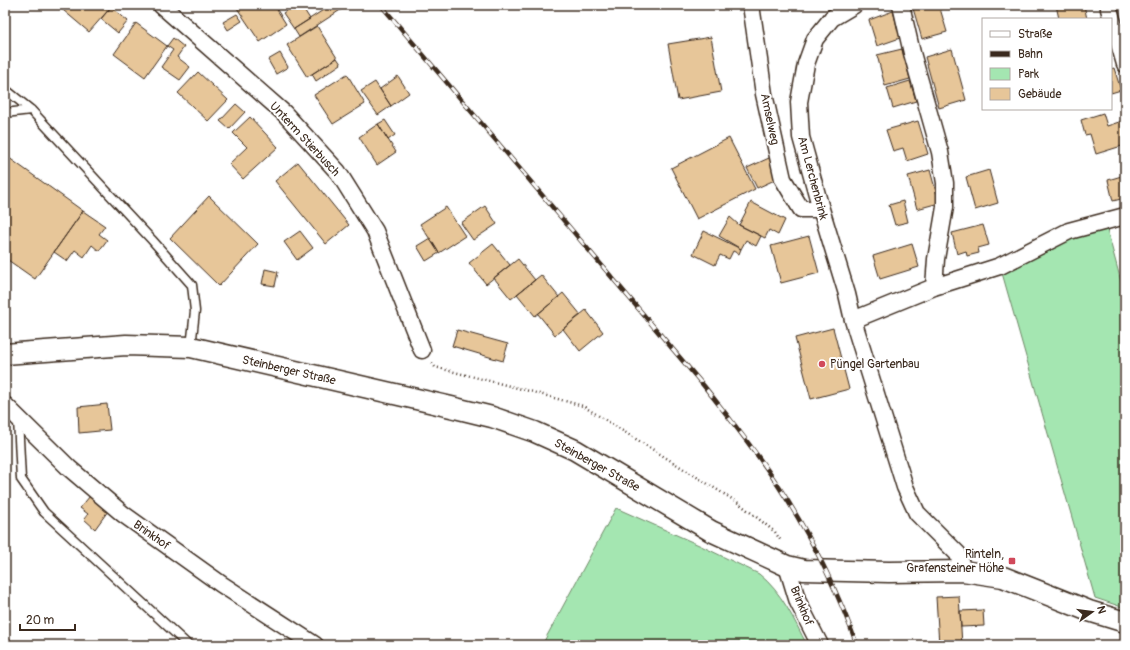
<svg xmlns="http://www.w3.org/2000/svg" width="1130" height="650" font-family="Pangolin,sans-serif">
	<rect width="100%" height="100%" fill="#fff"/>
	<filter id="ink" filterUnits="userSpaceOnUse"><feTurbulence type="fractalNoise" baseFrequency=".025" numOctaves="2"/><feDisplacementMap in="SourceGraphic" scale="8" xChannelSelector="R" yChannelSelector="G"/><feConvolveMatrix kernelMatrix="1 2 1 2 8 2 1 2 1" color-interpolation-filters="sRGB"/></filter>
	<g filter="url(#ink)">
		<!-- green -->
		<path fill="#a4e6b1" stroke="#708868" d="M1105,222l20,74v312l-30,-10 -95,-332z
			M616,508l83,37 60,29c23,18 35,46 48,71h-265z"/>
		<!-- building -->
		<path fill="#e7c699" stroke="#3b2a1e" d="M57,5h52l2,2 -22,25z
			M242,5h32l12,19 -26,18 -23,-34z
			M295,5h6l9,14 -16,10 -11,-16z
			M331,5h17l-49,32 -5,-8z
			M672,5h15l-15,2z
			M912,5h27l8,27 -25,7z
			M1056,5h28l3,14h-28z
			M111,7l17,14 -10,12 -17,-14z
			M893,11l7,27 -23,8 -8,-26z
			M237,14l5,7 -14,9 -5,-8z
			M136,23l31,23 -22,31 -31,-23z
			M317,26l20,32 -30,19 -20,-32z
			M711,37l10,55 -43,8 -10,-56z
			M173,38l11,9 -7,10 13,10 -10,13 -19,-13 12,-17 -6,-4z
			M902,49l8,30 -25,7 -8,-31z
			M952,49l14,51 -27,8 -14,-51z
			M280,53l8,14 -12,7 -8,-14z
			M337,58l4,6 -25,17 -4,-7z
			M1114,68l7,22 -10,3v-24z
			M198,72l30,28 -20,21 -30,-28z
			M347,74l18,30 -32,20 -19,-29z
			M398,76l11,17 -18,13 -11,-17z
			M910,81l6,20 -23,7 -6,-20z
			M375,82l16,24 -13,9 -17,-24z
			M236,104l9,8 -16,17 -9,-8z
			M1103,113l4,13 18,-6v25l-29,9 -6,-20 -5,1 -4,-15z
			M250,117l28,30 -35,32 -14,-15 18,-17 -14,-14z
			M385,120l10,15 -7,5 -10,-16z
			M918,121l10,33 -21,7 -4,-13 -10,3 -7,-21z
			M378,124l18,28 -19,13 -18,-28z
			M729,138l26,51 -58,30 -26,-51z
			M5,155l78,56 -48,68 -30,-21z
			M769,158l10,20 -22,10 -10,-20z
			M298,162l51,63 -23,19 -51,-63z
			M930,170l9,33 -22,6 -9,-33z
			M989,170l9,33 -23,7 -9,-33z
			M1125,175v23l-12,3 -5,-21z
			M209,196l49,48 -39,42 -49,-48z
			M903,201l5,21 -13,3 -6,-20z
			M751,202l34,18 -7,15 -9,-5 -4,8 -26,-13z
			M485,206l12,18 -24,16 -12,-17z
			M446,207l19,29 -26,17 -19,-29z
			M83,211l22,15 -6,8 8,6 -8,11 -7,-6 -8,12 -9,-7 -8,11 -13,-9z
			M730,217l9,8 22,11 -5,10 -10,-6 -5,9 -22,-13z
			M983,225l6,20 -11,3 1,5 -12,3 -1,-5 -9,3 -5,-21z
			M300,231l13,17 -16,12 -13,-18z
			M704,231l37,18 -2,5 -6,-3 -4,8 -9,-4 -5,10 -22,-11z
			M809,236l10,37 -38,10 -10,-37z
			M430,238l9,15 -13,8 -9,-15z
			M493,244l17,21 -24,19 -17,-21z
			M912,244l7,23 -39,12 -7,-23z
			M518,259l17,21 -24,19 -17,-21z
			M265,269l13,3 -3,14 -13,-2z
			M541,275l18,22 -24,19 -18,-22z
			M563,293l18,22 -26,20 -17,-21z
			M586,310l17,22 -23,19 -17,-22z
			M833,328l16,61 -38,10 -16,-61z
			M457,330l51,14 -5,17 -51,-15z
			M107,404l3,26 -31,3 -1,-26z
			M90,496l18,15 -13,18 -11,-10 4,-5 -8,-6z
			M959,596l3,49h-23l-3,-48z
			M983,610l1,16 -23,1 -1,-16z"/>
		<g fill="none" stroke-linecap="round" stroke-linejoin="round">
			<!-- service casing -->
			<g stroke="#3b2a1e" stroke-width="11">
				<path id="service" d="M5,89l26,21 121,130 40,45 3,26 -4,36
					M5,113l26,-3
					M18,419l3,60 23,33 144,133"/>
			</g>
			<!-- minor casing -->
			<g stroke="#3b2a1e" stroke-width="19">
				<path id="minor" d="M161,5l123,108 54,59 37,59 47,119
					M751,5l13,89 19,85 18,30h20
					M854,5l-22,13 -17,21 -9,25 -7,38 2,35 20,72 26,85 6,26 52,167 12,26 41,41 5,17
					M901,5l11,48 28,99 5,31v24l-9,52 -2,28
					M1109,5v4l16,55
					M853,320l81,-33 66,-21 69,-35 56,-15
					M5,405l64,63 54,46 98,70 94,61
					M787,566l11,36 22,43"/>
			</g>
			<!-- tertiary casing -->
			<g stroke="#3b2a1e" stroke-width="23">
				<path id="tertiary" d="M5,354l121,-9 65,2 260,60 41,10 43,15 40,18 136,81 76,35 17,4 85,2 74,-1 40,6 86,34 36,11"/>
			</g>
			<!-- path -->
			<path stroke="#3b2a1e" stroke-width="2.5" stroke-dasharray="1 3" stroke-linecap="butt" d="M432,363l3,4 94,24 54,15 157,98 35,28 6,9"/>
			<!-- service -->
			<use href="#service" stroke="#fff" stroke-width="8"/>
			<!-- minor -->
			<use href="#minor" stroke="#fff" stroke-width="16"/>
			<!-- tertiary -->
			<use href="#tertiary" stroke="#fff" stroke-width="20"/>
			<!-- rail casing -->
			<g stroke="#3b2a1e" stroke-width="4.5">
				<path id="rail" d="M381,5l323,381c26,33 52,65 75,101 32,49 58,103 78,158"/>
			</g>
			<!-- rail -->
			<use href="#rail" stroke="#fff" stroke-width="3" stroke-dasharray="9" stroke-linecap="butt"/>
		</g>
	</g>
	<!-- markers -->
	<g fill="#d1495b" stroke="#fff" stroke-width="1.5">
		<circle cx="822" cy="364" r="4"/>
		<rect x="1008" y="557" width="8" height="8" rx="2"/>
	</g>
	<g text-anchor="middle" stroke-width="4" stroke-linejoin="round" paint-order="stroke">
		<!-- street labels -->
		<g font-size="12" fill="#3b2a1e" stroke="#fff">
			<text transform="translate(770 119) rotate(78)" y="4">Amselweg</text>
			<text transform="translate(305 139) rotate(47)" y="4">Unterm Stierbusch</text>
			<text transform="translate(813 178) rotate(75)" y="4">Am Lerchenbrink</text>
			<text transform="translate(289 370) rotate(13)" y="4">Steinberger Straße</text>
			<text transform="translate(597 465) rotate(29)" y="4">Steinberger Straße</text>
			<text transform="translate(152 535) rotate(35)" y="4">Brinkhof</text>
			<text transform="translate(802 606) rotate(67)" y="4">Brinkhof</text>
		</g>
		<!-- poi labels -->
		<g font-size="12" fill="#3b2a1e" stroke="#fff" text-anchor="start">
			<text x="830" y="368">Püngel Gartenbau</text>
			<text x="1004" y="558" text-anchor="end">Rinteln,<tspan x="1004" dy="14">Grafensteiner Höhe</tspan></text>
		</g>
	</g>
	<!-- margin -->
	<rect width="1130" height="650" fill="none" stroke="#fff" stroke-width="20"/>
	<rect x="10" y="10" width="1110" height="630" fill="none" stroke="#3b2a1e" stroke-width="1.5" filter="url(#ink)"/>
	<!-- legend -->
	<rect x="982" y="18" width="130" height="92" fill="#ffffff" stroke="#b1aaa5"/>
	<rect x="990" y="31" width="20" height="6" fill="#ffffff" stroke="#b1aaa5"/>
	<text x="1018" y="38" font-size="12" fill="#3b2a1e">Straße</text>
	<rect x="990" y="51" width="20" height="6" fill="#3b2a1e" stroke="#b1aaa5"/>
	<text x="1018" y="58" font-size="12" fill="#3b2a1e">Bahn</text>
	<rect x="990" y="68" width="20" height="12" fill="#a4e6b1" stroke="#b1aaa5"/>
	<text x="1018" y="78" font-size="12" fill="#3b2a1e">Park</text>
	<rect x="990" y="88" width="20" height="12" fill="#e7c699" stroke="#b1aaa5"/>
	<text x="1018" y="98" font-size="12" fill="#3b2a1e">Gebäude</text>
	<!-- north arrow -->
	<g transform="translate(1092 612) rotate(76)" stroke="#ffffff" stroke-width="3" paint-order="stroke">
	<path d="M0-3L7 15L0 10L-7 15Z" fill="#3b2a1e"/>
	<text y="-6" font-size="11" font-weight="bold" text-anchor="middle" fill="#3b2a1e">N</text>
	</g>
	<!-- scale -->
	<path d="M20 624v6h55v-6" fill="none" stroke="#3b2a1e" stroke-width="2"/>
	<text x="26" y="624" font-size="12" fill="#3b2a1e" stroke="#ffffff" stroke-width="3" paint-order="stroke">20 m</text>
</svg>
